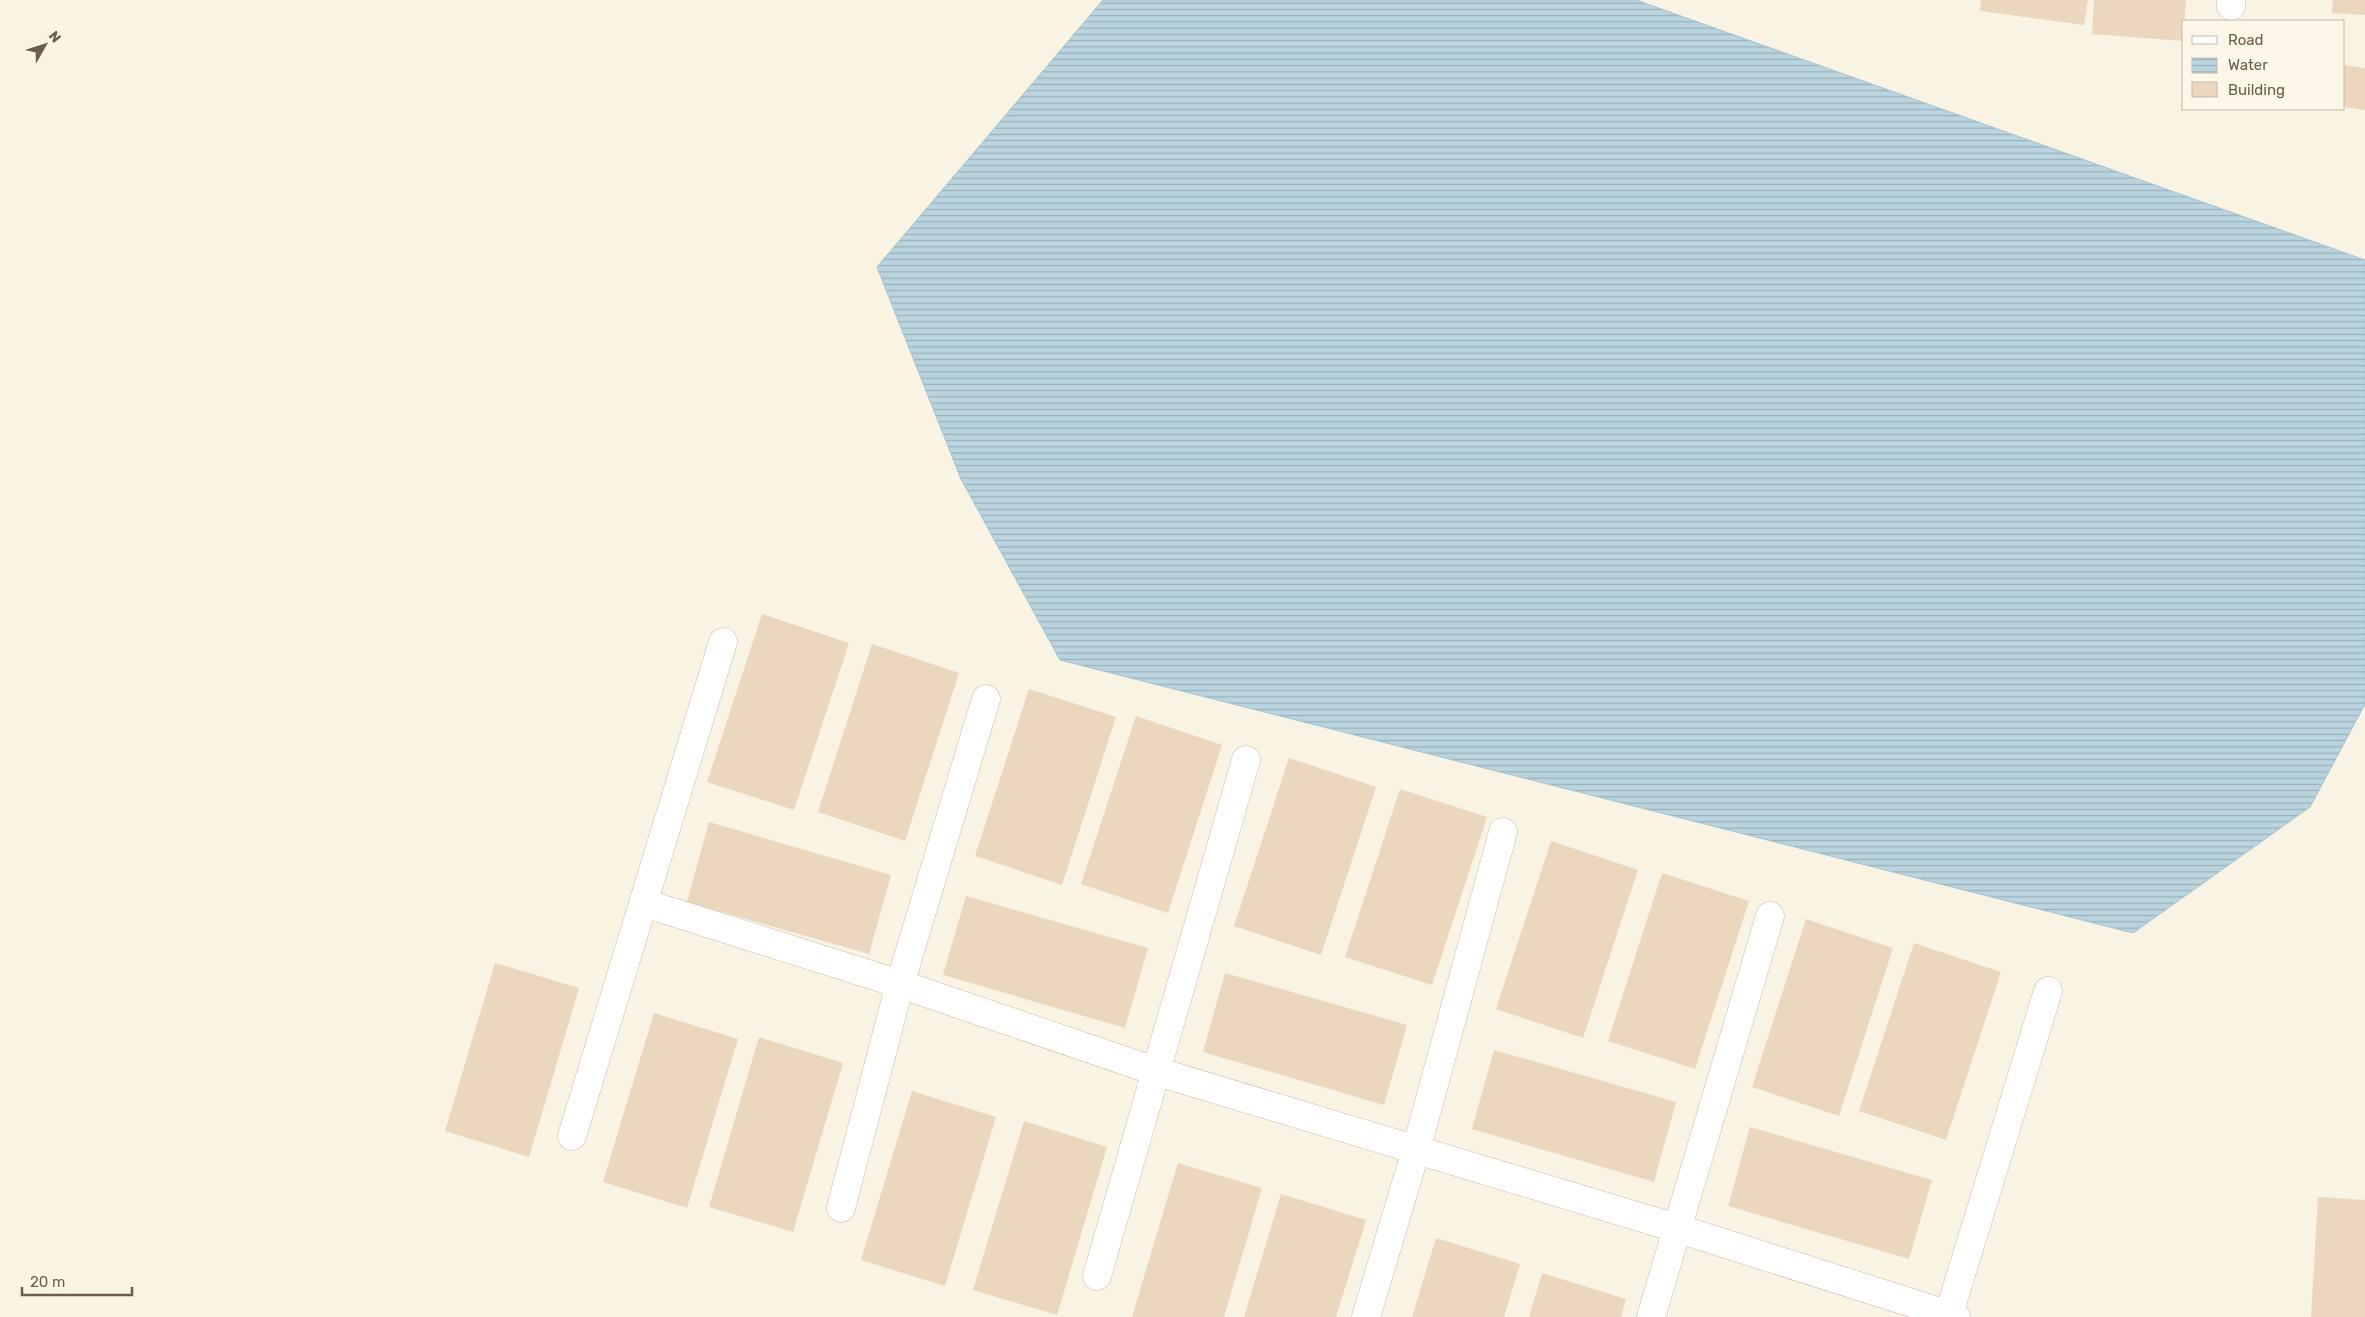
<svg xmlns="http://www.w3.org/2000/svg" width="2365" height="1317" font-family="Rubik,sans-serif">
	<defs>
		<pattern id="water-rules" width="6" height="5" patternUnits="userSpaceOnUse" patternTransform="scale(1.25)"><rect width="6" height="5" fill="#bad5df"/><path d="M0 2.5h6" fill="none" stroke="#9bb0b7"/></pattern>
	</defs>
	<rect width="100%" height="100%" fill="#f9f3e3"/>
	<!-- water -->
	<path fill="url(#water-rules)" stroke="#a2c2d0" d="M1103,0h533l729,260v444l-55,103 -177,126 -1073,-273 -99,-181 -84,-212z"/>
	<!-- building -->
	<path fill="#ebd6be" d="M1981,0h107l-4,25 -104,-14z
		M2094,0h92l-3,41 -91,-7z
		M2333,0h32v15l-33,-2z
		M2344,65l21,3v42l-21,-3z
		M762,614l87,29 -55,167 -87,-28z
		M872,644l87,29 -54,168 -87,-29z
		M1029,689l87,28 -54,168 -87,-29z
		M1136,716l86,29 -54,168 -87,-29z
		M1289,758l87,29 -55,168 -87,-29z
		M1400,789l87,28 -55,168 -87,-28z
		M709,822l182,53 -22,79 -182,-52z
		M1551,841l87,29 -55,168 -87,-29z
		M1662,873l87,28 -54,168 -87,-28z
		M966,896l182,52 -23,80 -182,-53z
		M1806,919l87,29 -54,168 -87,-29z
		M1914,943l87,29 -55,168 -87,-29z
		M495,963l84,25 -50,169 -84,-26z
		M1225,973l182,52 -23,80 -181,-53z
		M654,1013l84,26 -51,169 -84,-26z
		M759,1037l84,26 -50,169 -84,-25z
		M1494,1050l182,52 -22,80 -182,-53z
		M912,1091l84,26 -51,169 -84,-26z
		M1024,1121l83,26 -50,168 -84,-25z
		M1750,1127l182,53 -23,79 -181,-53z
		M1178,1163l84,25 -38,129h-92z
		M1281,1194l85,26 -30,97h-92z
		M2318,1197l47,3v117h-54z
		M1436,1238l84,26 -16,53h-92z
		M1542,1273l84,26 -5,18h-92z"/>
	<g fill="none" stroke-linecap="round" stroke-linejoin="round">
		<!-- minor casing -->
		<g stroke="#c8bcab" stroke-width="29">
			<path id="minor" d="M2231,6v-6
				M644,903l256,81 255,87 521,157 280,89
				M572,1136l151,-494
				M841,1208l59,-224 86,-285
				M1097,1276l149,-516
				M1366,1317l50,-167 87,-318
				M1651,1317l119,-401
				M1948,1317l100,-326"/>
		</g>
		<!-- minor -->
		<use href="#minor" stroke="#fff" stroke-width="28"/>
	</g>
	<!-- legend -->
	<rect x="2182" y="20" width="162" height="90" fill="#fcf7e8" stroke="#c3b9aa"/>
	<rect x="2192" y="36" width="25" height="8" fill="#ffffff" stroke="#c3b9aa"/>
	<text x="2228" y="45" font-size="15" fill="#6d5d4c">Road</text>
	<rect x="2192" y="58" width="25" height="15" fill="url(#water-rules)" stroke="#c3b9aa"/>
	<text x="2228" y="70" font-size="15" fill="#6d5d4c">Water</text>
	<rect x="2192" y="82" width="25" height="15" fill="#ebd6be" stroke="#c3b9aa"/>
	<text x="2228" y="95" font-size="15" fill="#6d5d4c">Building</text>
	<!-- north arrow -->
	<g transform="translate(45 45) rotate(51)" stroke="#fcf7e8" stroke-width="4" paint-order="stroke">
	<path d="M0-4L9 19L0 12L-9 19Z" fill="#6d5d4c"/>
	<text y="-8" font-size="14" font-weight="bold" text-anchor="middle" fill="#6d5d4c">N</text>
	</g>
	<!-- scale -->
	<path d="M22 1287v8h110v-8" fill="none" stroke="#6d5d4c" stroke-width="2.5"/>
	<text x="30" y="1287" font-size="15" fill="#6d5d4c" stroke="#fcf7e8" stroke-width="4" paint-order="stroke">20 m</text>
</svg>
